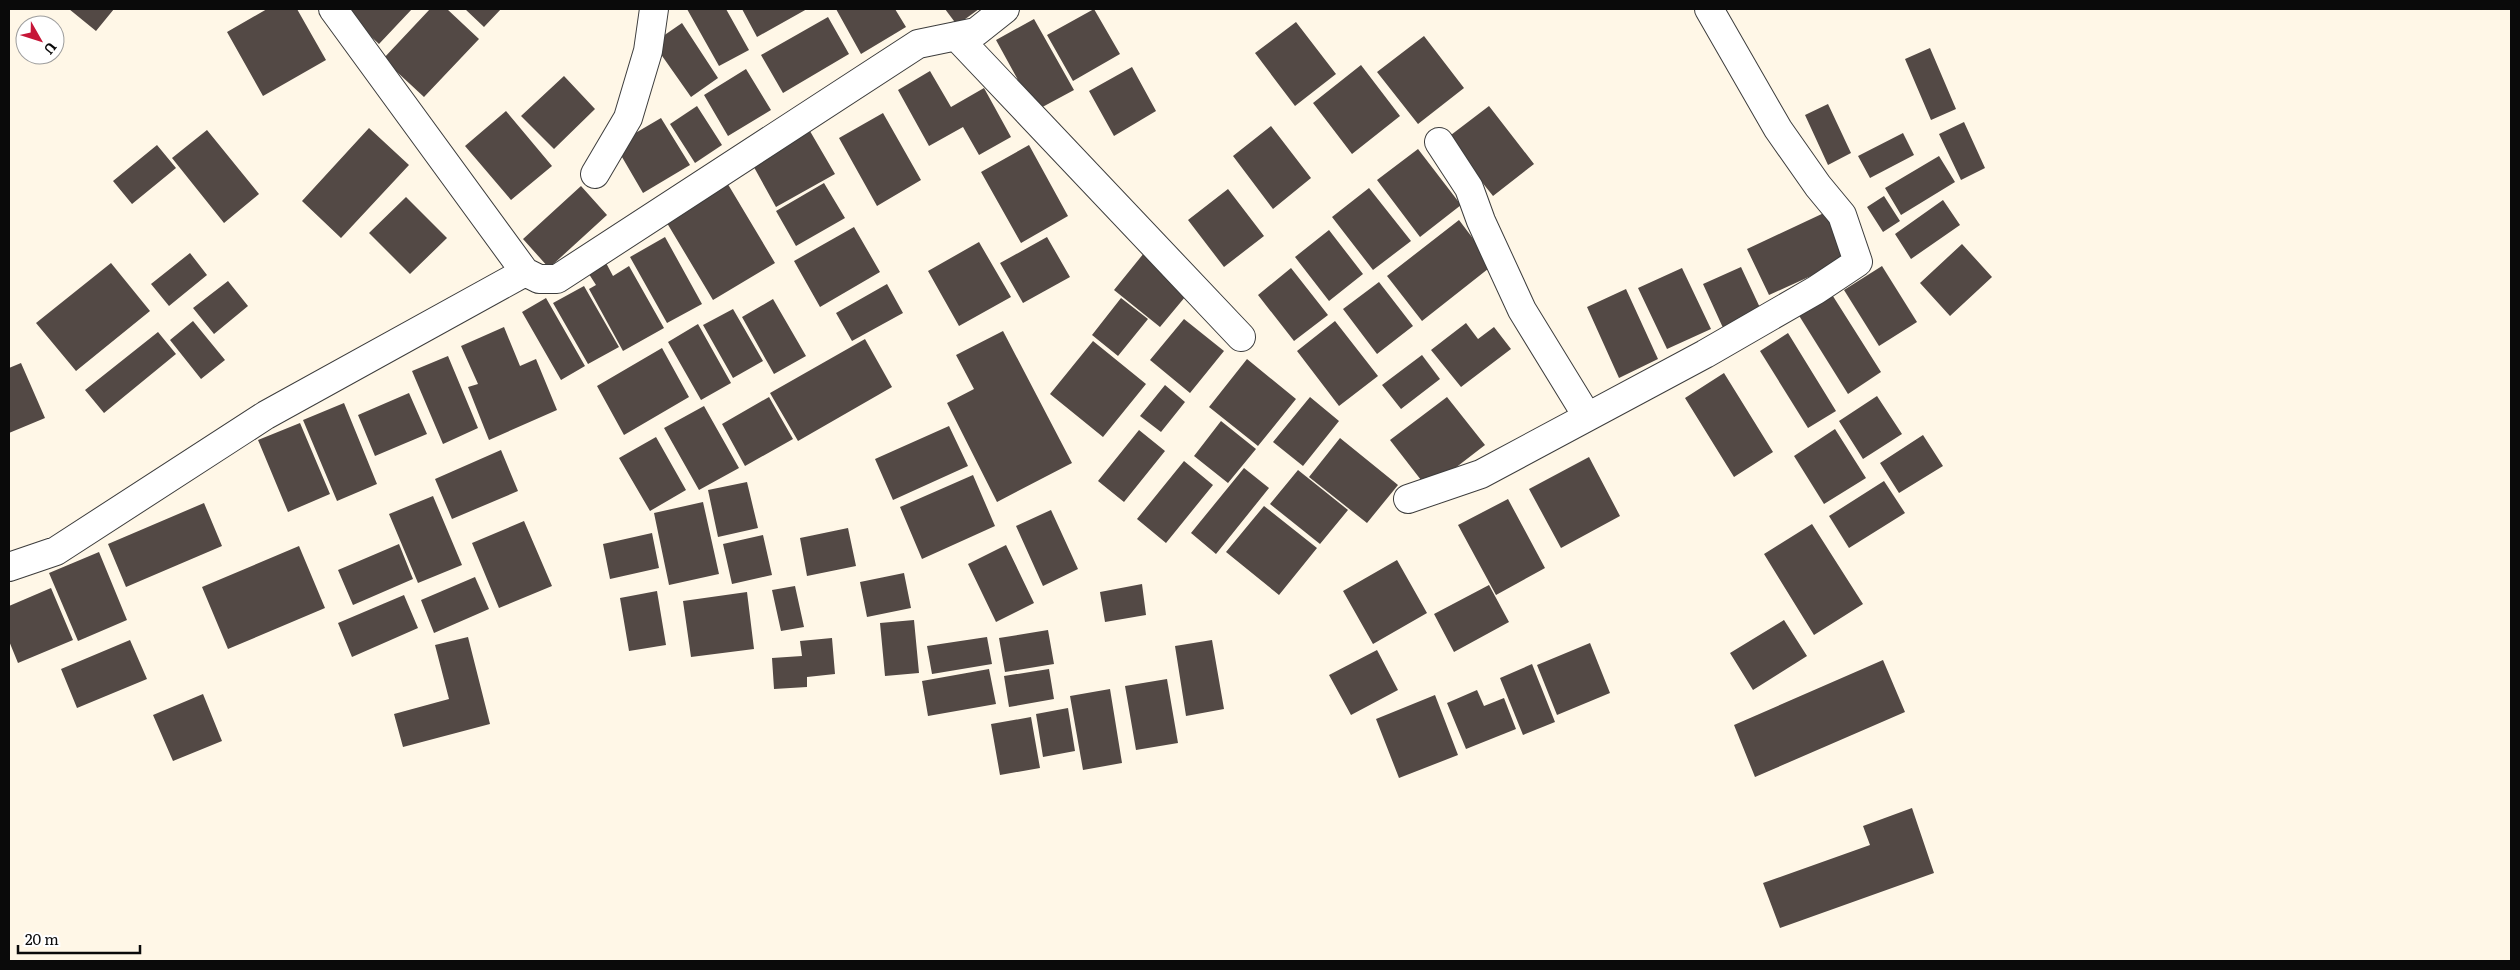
<svg xmlns="http://www.w3.org/2000/svg" width="2520" height="970" font-family="Literata,serif">
	<rect width="100%" height="100%" fill="#fff7e7"/>
	<!-- building -->
	<path fill="#534945" d="M69,9h45l-18,22z
		M267,9h30l29,51 -63,36 -36,-64z
		M341,9h71l-33,35z
		M430,9h17l32,30 -55,58 -41,-38z
		M465,9h36l-17,18z
		M687,9h39l23,41 -30,16z
		M742,9h65l-50,28z
		M836,9h59l11,18 -45,27z
		M945,9h34l-22,16z
		M1094,9l26,45 -47,27 -26,-46z
		M828,17l21,37 -66,39 -22,-38z
		M1034,19l40,71 -39,21 -39,-71z
		M1296,22l40,52 -41,32 -40,-53z
		M682,23l36,55 -27,19 -38,-54z
		M1424,36l40,52 -46,36 -41,-52z
		M1930,48l26,61 -25,11 -26,-61z
		M1361,65l39,51 -48,38 -39,-51z
		M1132,67l24,44 -42,25 -25,-45z
		M746,69l25,41 -43,26 -24,-41z
		M930,71l21,36 33,-19 27,49 -32,18 -16,-28 -34,19 -31,-56z
		M564,76l31,33 -41,40 -33,-33z
		M1828,104l23,49 -23,12 -23,-50z
		M697,106l25,39 -27,18 -25,-39z
		M1489,106l45,58 -41,32 -46,-58z
		M506,111l46,55 -41,34 -46,-54z
		M883,113l38,67 -44,26 -38,-68z
		M661,118l29,47 -47,28 -28,-48z
		M1964,122l21,46 -24,12 -22,-46z
		M807,126l28,48 -59,33 -26,-47z
		M1271,126l40,52 -38,31 -40,-53z
		M369,128l40,37 -68,73 -39,-37z
		M207,130l52,64 -35,29 -52,-65z
		M1903,133l11,22 -44,23 -12,-22z
		M157,145l19,23 -44,36 -19,-23z
		M1029,145l39,71 -47,27 -40,-71z
		M1418,149l43,56 -41,32 -43,-57z
		M1939,156l16,26 -54,33 -16,-27z
		M726,181l49,82 -62,37 -49,-82z
		M824,183l21,35 -49,28 -20,-35z
		M581,186l26,29 -58,53 -26,-29z
		M1369,188l42,53 -38,29 -41,-53z
		M1228,189l36,47 -40,31 -36,-47z
		M1884,196l16,25 -17,11 -16,-25z
		M406,197l41,41 -37,36 -41,-41z
		M1943,200l17,25 -49,34 -16,-25z
		M1826,212l22,47 -79,36 -22,-46z
		M1459,220l34,45 -71,56 -35,-45z
		M854,227l26,45 -60,35 -26,-46z
		M1329,230l34,44 -34,27 -34,-44z
		M665,237l37,67 -35,19 -37,-66z
		M1047,237l23,40 -47,26 -23,-40z
		M979,242l32,55 -52,29 -31,-55z
		M1962,244l30,33 -42,39 -30,-33z
		M190,253l17,22 -38,31 -18,-22z
		M1144,253l46,38 -30,36 -46,-37z
		M605,261l8,15 16,-10 35,62 -41,23 -34,-62 7,-4 -9,-14z
		M111,263l39,48 -74,60 -40,-48z
		M1882,266l35,56 -38,24 -35,-56z
		M1741,267l21,45 -38,18 -21,-46z
		M1291,268l37,47 -34,26 -36,-46z
		M1682,268l29,61 -44,20 -29,-61z
		M228,281l20,25 -34,28 -21,-26z
		M1379,282l34,44 -36,28 -34,-45z
		M887,284l16,29 -51,28 -16,-28z
		M584,286l35,61 -31,17 -35,-61z
		M1626,289l32,70 -39,19 -32,-71z
		M1831,293l50,79 -33,22 -50,-80z
		M546,298l39,68 -24,14 -39,-68z
		M1121,298l27,21 -30,37 -26,-21z
		M773,299l33,57 -32,18 -32,-57z
		M733,309l30,52 -30,17 -30,-53z
		M1184,319l40,32 -34,42 -40,-33z
		M193,321l32,39 -24,19 -31,-39z
		M1335,321l43,55 -39,30 -42,-55z
		M1466,323l12,16 16,-12 17,22 -50,38 -30,-37z
		M698,324l33,59 -30,17 -33,-58z
		M504,327l16,39 16,-7 21,51 -68,30 -21,-53 10,-3 -17,-38z
		M1003,331l69,132 -75,39 -50,-99 27,-14 -18,-34z
		M158,332l18,22 -72,59 -19,-23z
		M1788,333l48,78 -28,17 -48,-77z
		M865,339l27,48 -94,54 -28,-48z
		M1093,341l53,43 -43,53 -53,-43z
		M662,348l27,49 -65,38 -27,-49z
		M1422,355l18,24 -39,30 -19,-24z
		M448,356l30,72 -35,16 -31,-73z
		M1247,359l49,40 -38,47 -49,-39z
		M21,363l24,55 -36,15v-65z
		M1724,373l49,79 -39,25 -49,-79z
		M1165,385l20,17 -24,30 -21,-16z
		M409,393l18,41 -52,22 -17,-41z
		M1877,396l25,38 -39,25 -24,-38z
		M769,397l24,42 -48,27 -23,-42z
		M1310,397l29,24 -36,45 -30,-24z
		M1447,397l38,48 -57,44 -38,-49z
		M344,403l33,81 -40,17 -34,-81z
		M704,406l35,62 -40,22 -35,-62z
		M1221,421l35,28 -28,34 -34,-27z
		M300,423l30,71 -42,18 -30,-72z
		M949,426l19,40 -75,34 -18,-41z
		M1835,429l31,49 -42,26 -30,-48z
		M1139,430l26,21 -41,51 -26,-21z
		M1923,435l20,31 -44,27 -19,-30z
		M656,437l30,53 -36,21 -31,-53z
		M1340,438l58,47 -31,38 -58,-46z
		M501,450l17,41 -66,28 -17,-40z
		M1589,457l31,59 -59,32 -32,-59z
		M1184,461l29,24 -47,58 -29,-24z
		M1244,468l25,20 -53,66 -25,-21z
		M1298,470l50,40 -28,34 -50,-40z
		M973,475l22,51 -73,33 -22,-52z
		M1884,481l21,32 -56,35 -20,-32z
		M747,482l11,46 -40,9 -10,-47z
		M433,496l29,69 -44,18 -29,-69z
		M1508,499l37,69 -49,27 -38,-70z
		M703,502l16,72 -50,11 -15,-72z
		M204,503l18,43 -96,41 -18,-43z
		M1264,506l53,42 -38,47 -53,-43z
		M1051,510l27,59 -35,17 -27,-60z
		M524,521l28,65 -53,22 -27,-65z
		M1812,524l51,80 -49,31 -50,-81z
		M848,528l8,38 -49,10 -7,-38z
		M652,533l7,35 -49,11 -7,-35z
		M763,535l9,40 -40,9 -9,-40z
		M399,544l14,35 -60,26 -15,-35z
		M1006,545l28,58 -38,19 -28,-58z
		M299,546l26,62 -97,41 -26,-62z
		M99,552l28,68 -49,21 -29,-68z
		M1397,560l30,53 -54,31 -30,-53z
		M904,573l7,35 -44,9 -7,-35z
		M475,577l14,32 -55,24 -13,-33z
		M1142,584l4,31 -41,7 -5,-30z
		M1489,585l20,37 -55,30 -20,-38z
		M795,586l9,41 -23,4 -9,-41z
		M51,588l22,52 -55,23 -9,-22v-35z
		M657,591l9,54 -37,6 -9,-53z
		M747,592l7,57 -63,8 -8,-56z
		M404,595l14,33 -66,29 -14,-34z
		M914,620l5,53 -34,3 -5,-53z
		M1784,620l23,36 -54,34 -23,-37z
		M1048,630l6,34 -49,8 -6,-34z
		M468,637l22,87 -87,23 -9,-33 55,-15 -14,-54z
		M987,637l5,27 -60,10 -5,-28z
		M832,638l3,36 -28,3v10l-33,2 -2,-31 30,-2 -2,-15z
		M130,640l17,39 -70,29 -16,-39z
		M1212,640l12,69 -38,7 -11,-70z
		M1590,643l20,50 -53,22 -20,-50z
		M1377,650l21,40 -47,25 -22,-40z
		M1883,660l22,52 -150,65 -21,-52z
		M1532,664l23,58 -32,13 -23,-57z
		M989,669l7,35 -68,12 -6,-35z
		M1049,669l5,30 -45,8 -5,-31z
		M1167,679l11,64 -42,7 -11,-64z
		M1110,689l12,74 -39,7 -13,-74z
		M1477,690l7,16 20,-8 12,31 -50,20 -19,-46z
		M203,694l19,47 -49,20 -20,-46z
		M1435,695l23,60 -59,23 -23,-59z
		M1068,708l7,43 -32,6 -7,-43z
		M1031,717l9,51 -40,7 -9,-51z
		M1912,808l22,65 -154,55 -17,-45 107,-38 -7,-19z"/>
	<g fill="none" stroke-linecap="round" stroke-linejoin="round">
		<!-- street casing -->
		<g stroke="#3d3d3d" stroke-width="30">
			<path id="street" d="M333,9l192,263 14,7h18l361,-235 58,-12 29,-23
				M956,36l285,301
				M1439,142l30,46 12,33 41,89 65,106
				M595,174l33,-56 20,-67 6,-42
				M1408,499l73,-25 224,-120 111,-64 42,-28 -16,-47 -24,-29 -40,-57 -69,-120
				M9,567l47,-16 210,-136 259,-143"/>
		</g>
		<!-- street -->
		<use href="#street" stroke="#fff" stroke-width="28"/>
	</g>
	<!-- border -->
	<rect width="2520" height="970" fill="none" stroke="#0a0a0a" stroke-width="20"/>
	<!-- north arrow -->
	<g transform="translate(40 40) rotate(129)"><circle r="24" fill="#ffffff" stroke="#9d9d9d"/>
	<path d="M0-4L9 19L0 12L-9 19Z" fill="#c61637"/>
	<text y="-8" font-size="14" font-weight="bold" text-anchor="middle" fill="#0a0a0a">U</text>
	</g>
	<!-- scale -->
	<path d="M18 945v8h122v-8" fill="none" stroke="#0a0a0a" stroke-width="2.5"/>
	<text x="25" y="945" font-size="15" fill="#0a0a0a" stroke="#ffffff" stroke-width="4" paint-order="stroke">20 m</text>
</svg>
